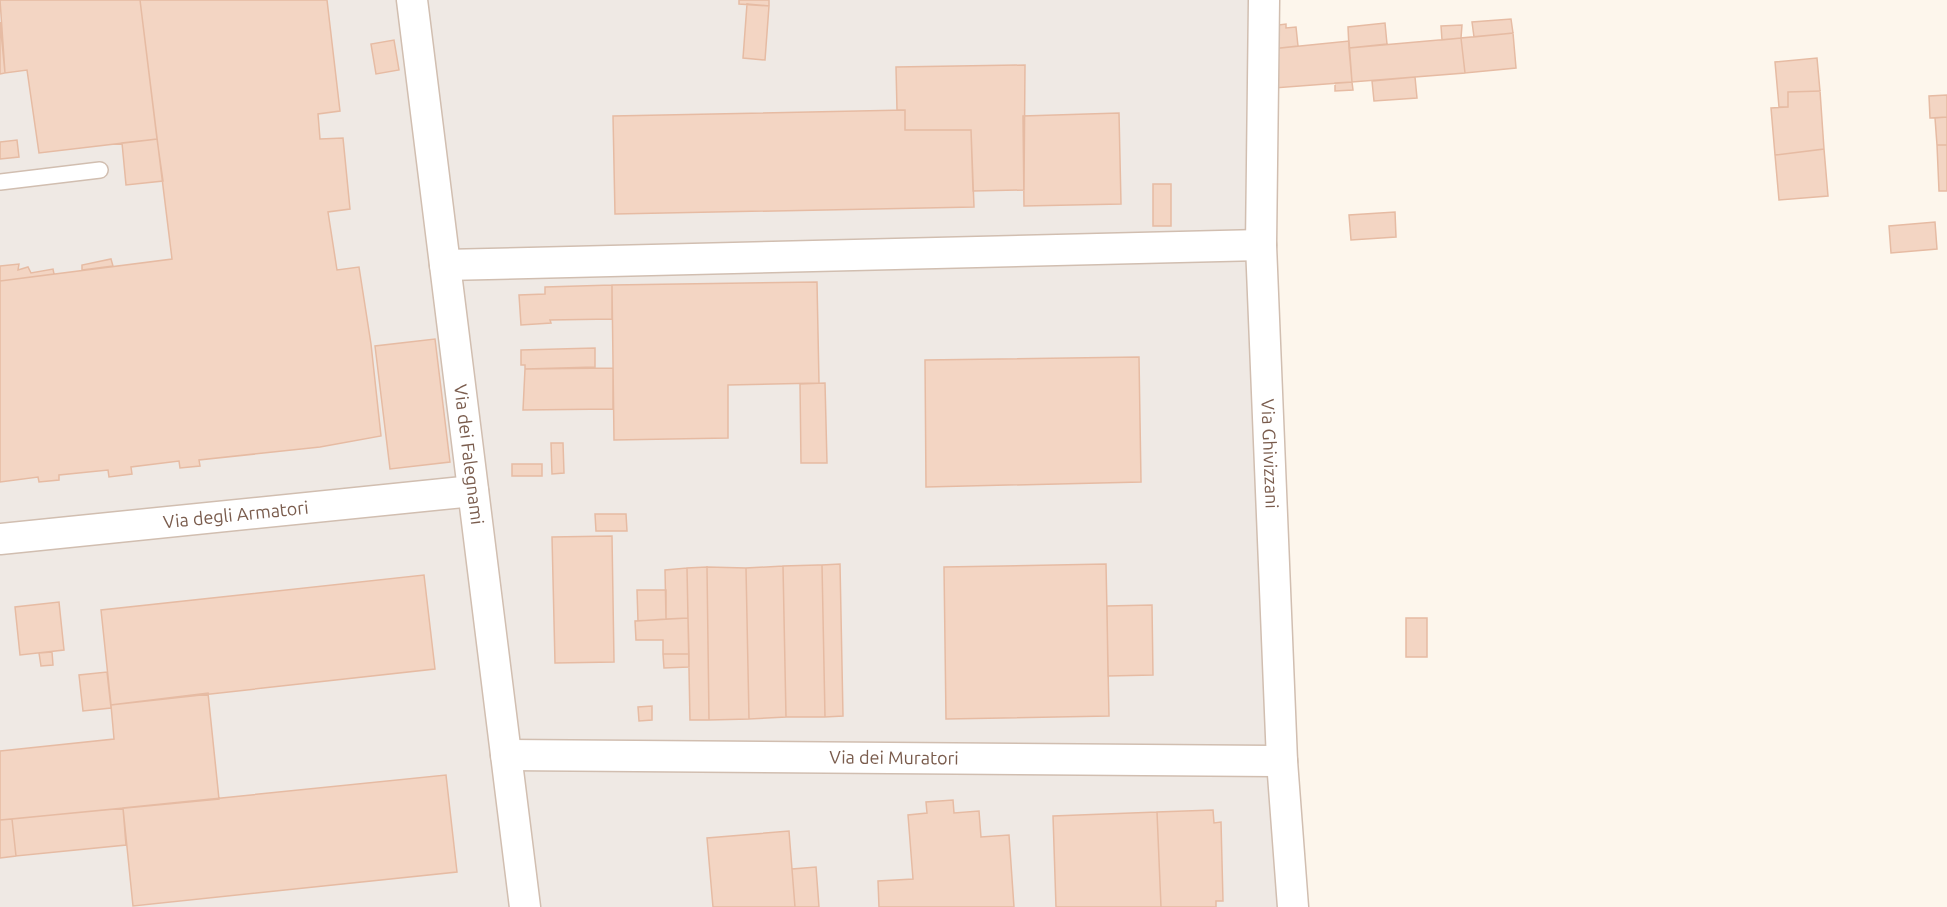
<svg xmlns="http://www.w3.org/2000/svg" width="1947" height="907" font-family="Ubuntu,sans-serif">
	<rect width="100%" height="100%" fill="#fdf6ec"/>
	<!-- industrial -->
	<path fill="#efe9e4" d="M0,0h1248l-3,223 42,684h-1287z"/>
	<!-- building -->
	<path fill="#f3d5c3" stroke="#e6bba3" stroke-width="1.5" d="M0,0h140l17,139 -118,14 -12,-83 -22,3z
		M140,0h187l13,111 -22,3 2,25 23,-1 7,71 -22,3 9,58 22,-3 12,77 10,92 -61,11 -121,13 1,6 -20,2 -1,-7 -48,6 1,7 -23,3 -1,-7 -49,5v5l-20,2 -1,-5 -38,5v-201l172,-22z
		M739,0h30v6l-30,-2z
		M747,4l22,2 -4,54 -22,-2z
		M1511,19l2,14 -39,4 -2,-15z
		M0,22l5,51 -5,1z
		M1385,23l2,21 -38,4 -1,-21z
		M1286,24v4l10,-1 2,19 -27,3 -1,-23z
		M1462,25l-1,13 -19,2 -1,-14z
		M1513,33l3,35 -51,5 -4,-35z
		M1461,38l4,35 -113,9 -3,-34z
		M394,40l5,30 -23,4 -5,-30z
		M1349,41l3,41 -78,6 -3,-39z
		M1817,58l3,33 -32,1v15h-9l-4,-45z
		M1025,65l-1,125 -51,1 -2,-61h-66v-20h-8l-1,-43z
		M1415,77l2,21 -43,3 -2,-20z
		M1352,82l1,8 -18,1v-8z
		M1820,91l4,58 -49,6 -4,-47 17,-1v-15z
		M1947,95v22l-17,1 -1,-22z
		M905,110v20h66l3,77 -359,7 -2,-98z
		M1119,113l2,91 -97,2 -1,-90z
		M1947,117v28h-10l-2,-27z
		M157,139l6,42 -37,4 -4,-42z
		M17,140l2,17 -19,2v-17z
		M1937,145h10v46h-8z
		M1824,149l4,47 -49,4 -4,-45z
		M1153,184h18v42h-18z
		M1395,212l1,25 -45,3 -2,-25z
		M1935,222l2,27 -46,4 -2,-27z
		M111,259l2,7 -31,4v-5z
		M19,264l-1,6 10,-3 3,6 22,-4 1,5 -54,7v-15z
		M817,282l2,101 -91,2v53l-114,2 -2,-155z
		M612,285v34l-62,1 1,3 -30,2 -2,-30 26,-1v-7z
		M435,339l15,123 -60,7 -15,-123z
		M595,348v19l-70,2v-4h-4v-15z
		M1139,357l2,125 -215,5 -1,-127z
		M613,368v41l-90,1 2,-41z
		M825,383l2,80h-26l-1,-79z
		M551,443h12l1,30 -12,1z
		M512,464h30v12h-30z
		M595,514h31l1,17h-31z
		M612,536l2,126 -59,1 -3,-126z
		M840,564l3,152 -18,1 -3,-152z
		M1106,564l3,152 -163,3 -2,-152z
		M818,565h4l3,152h-39l-3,-151z
		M783,566l3,151 -37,2 -3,-151z
		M707,567l2,153h-19l-3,-152z
		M707,567l39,1 3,151 -40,1z
		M687,568l1,50 -22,1 -1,-49z
		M424,575l11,94 -324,36 -10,-95z
		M637,590h29v29l-28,2z
		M59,602l5,48 -44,5 -5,-48z
		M1152,605l1,70 -45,1 -1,-70z
		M688,618l1,36h-26v-14h-27l-1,-19z
		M1406,618h21v39h-21z
		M52,652l1,13 -12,1 -2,-13z
		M663,654h26v13l-25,1z
		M107,672l4,36 -28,3 -4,-36z
		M208,693l11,106 -219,21v-69l114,-12 -3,-34z
		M652,706v14l-13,1 -1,-14z
		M446,775l11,97 -324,34 -10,-98z
		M953,800l1,13 25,-2 2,26 28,-2 5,72h-135l-1,-26 35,-2 -5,-64 19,-2 -1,-11z
		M123,808l3,37 -110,11 -4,-37z
		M1213,810l1,13 7,-1 2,79h-7v6h-55l-4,-95z
		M1157,812l4,95h-105l-3,-91z
		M12,819l4,37 -16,2v-38z
		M789,831l6,76h-82l-6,-69z
		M816,867l3,40h-24l-3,-38z"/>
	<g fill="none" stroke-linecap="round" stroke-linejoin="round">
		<!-- lane casing -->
		<g stroke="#d1beb0" stroke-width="18">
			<path id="lane" d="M0,182l100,-12"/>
		</g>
		<!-- street casing -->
		<g stroke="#d1beb0" stroke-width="33">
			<g id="street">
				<path id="s1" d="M412,0l113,907"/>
				<path id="s2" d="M1264,0l-3,245 21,516 11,146"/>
				<path d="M445,265l816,-20"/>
				<path id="s3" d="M0,539l473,-48"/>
				<path id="s4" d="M506,755l776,6"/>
			</g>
		</g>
		<!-- lane -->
		<use href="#lane" stroke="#fff" stroke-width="15"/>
		<!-- street -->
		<use href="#street" stroke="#fff" stroke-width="30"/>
	</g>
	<g text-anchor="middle" stroke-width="4.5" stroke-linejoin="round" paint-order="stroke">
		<!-- street labels -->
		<g font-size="18" fill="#7a5c4d" stroke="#fffaf3">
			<text dy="6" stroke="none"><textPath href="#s1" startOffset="458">Via dei Falegnami</textPath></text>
			<text dy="6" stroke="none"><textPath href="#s2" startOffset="454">Via Ghivizzani</textPath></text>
			<text dy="6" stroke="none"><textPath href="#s3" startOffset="237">Via degli Armatori</textPath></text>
			<text dy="6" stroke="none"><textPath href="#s4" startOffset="388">Via dei Muratori</textPath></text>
		</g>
	</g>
</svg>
